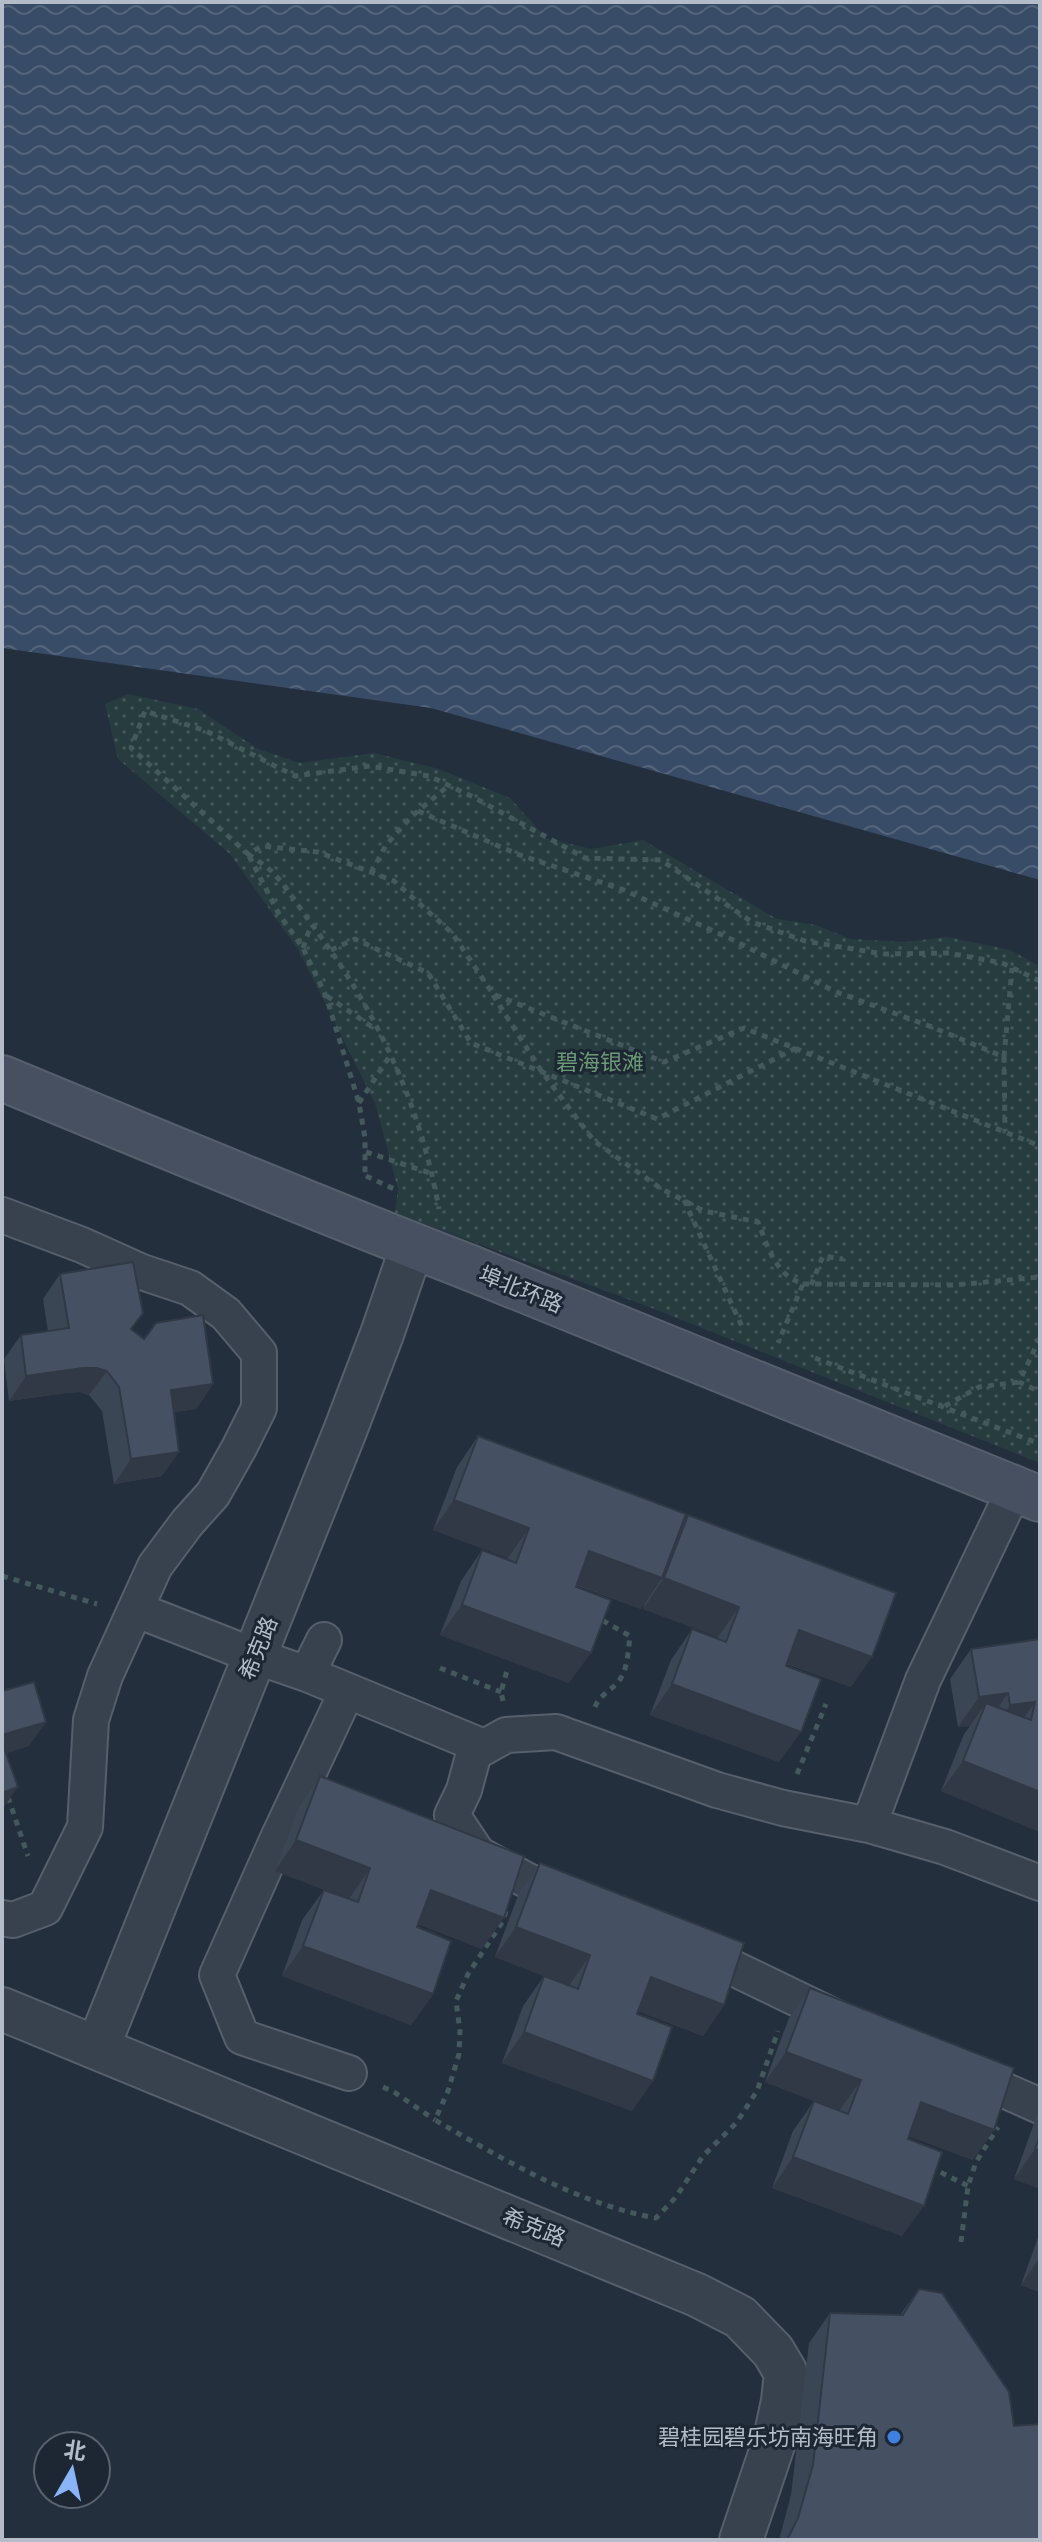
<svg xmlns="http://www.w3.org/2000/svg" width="1042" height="2542" font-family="Overpass,'Noto Sans SC',sans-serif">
	<defs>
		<pattern id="park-dots" width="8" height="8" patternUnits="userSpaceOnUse" patternTransform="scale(2)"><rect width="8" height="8" fill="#263c3f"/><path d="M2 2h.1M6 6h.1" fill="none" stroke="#435659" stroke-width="1.8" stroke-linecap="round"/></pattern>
		<pattern id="water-waves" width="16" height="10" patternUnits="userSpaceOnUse" patternTransform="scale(2)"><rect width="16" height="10" fill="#394c67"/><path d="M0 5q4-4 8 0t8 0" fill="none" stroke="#53647b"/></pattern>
	</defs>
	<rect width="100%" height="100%" fill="#242f3e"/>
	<!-- park -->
	<path fill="url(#park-dots)" d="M128,694l70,15 60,40 42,14 74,-10 65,16 71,29 36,40 45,11 52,-9 134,79 39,6 35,14 54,3 42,-5 63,13 30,16v497l-383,-153 -262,-97 3,-24 -23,-86 -76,-152 -69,-97 -112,-95 -13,-55z"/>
	<!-- water -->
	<path fill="url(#water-waves)" d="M2,2h1038v878l-609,-172 -429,-60z"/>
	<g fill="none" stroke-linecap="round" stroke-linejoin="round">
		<!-- minor casing -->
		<g stroke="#565f6c" stroke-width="38">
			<path id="minor" d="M2,1215l80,30 60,27 48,16 36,26 33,39v55l-20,40 -26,46 -26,29 -32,43 -50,110 -14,44 -6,107 -40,81 -32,12 -11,-2
				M137,1610l118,46 52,18 177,73
				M307,1674l17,-34
				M347,1691l-69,147 -61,137 25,62 107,36
				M869,1825l54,-145 92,-192
				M571,1899l-43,-18 -50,-27 -26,-39 12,-25 10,-37 32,-18 50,-3 161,58 66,18 86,17 76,22 95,36
				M694,1949l147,71
				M963,2072l77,34"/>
		</g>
		<!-- tertiary casing -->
		<g stroke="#565f6c" stroke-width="46">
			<path id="tertiary" d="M2,2009l695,286 43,22 33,34 13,22 -3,28 -8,38 -34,101
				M98,2047l247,-616 37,-97 30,-87"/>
		</g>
		<!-- secondary casing -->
		<g stroke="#565f6c" stroke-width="48">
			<path id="secondary" d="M2,1078c155,64 310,129 466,189l572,232"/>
		</g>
		<!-- path -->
		<path stroke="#44595c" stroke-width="5" stroke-dasharray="6 6" stroke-linecap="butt" d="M418,811l99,43 107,36 111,51 99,50 98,36 72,30 1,74
			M248,854c10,7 22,14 29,23 13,15 24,33 36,49 64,86 107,177 126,283
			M249,856l30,58 24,34 23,48 33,107 6,35v39
			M371,873l15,-28 25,-28 38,-32
			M303,948l8,-23
			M331,950l24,-11 73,34 43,70 186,76 139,-71
			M1040,981l-38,-18 -53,-10 -66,1 -78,-13 -53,-19 -91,-62 -76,-2 -112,-61 -44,-21 -59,-10 -75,10 -89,-45 -61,-20 -14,37 117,106 14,-8 56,6 76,29 58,52 41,61 171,68 80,-34 296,118
			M493,995l49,77 52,69 66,47 44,23 54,11c10,25 17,53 45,62l-25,59
			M327,996l48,33
			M1004,1057l8,-89
			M359,1103l32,-49
			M366,1152l67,22
			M366,1176l28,13
			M684,1200l60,131
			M803,1284l152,1 85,-8
			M811,1285l12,-29 20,3
			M1040,1338l-21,44 21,10
			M815,1358l225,86
			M945,1406l34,-19 40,-5
			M2,1576l95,28
			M440,1668l61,24
			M503,1701l-2,-9 7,-25
			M595,1707c5,-13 15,-15 23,-25 10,-12 10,-31 12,-46l-30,-17
			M797,1774l29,-70
			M8,1797l20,59
			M506,1911l-3,10 -35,53 -12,27 4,30 -1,23 -11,37 -13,29c68,39 142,84 221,98l20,-21 27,-41 34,-34 20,-31 21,-60
			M383,2087l11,5 41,28
			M930,2167l38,19
			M961,2242l7,-56 8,-24 22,-35"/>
		<!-- minor -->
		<use href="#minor" stroke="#38414e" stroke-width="34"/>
		<!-- tertiary -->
		<use href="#tertiary" stroke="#38414e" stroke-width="42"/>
		<!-- secondary -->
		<use href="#secondary" stroke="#465061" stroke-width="44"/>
	</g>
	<!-- wall -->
	<path fill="#3b4654" d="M60,1274l84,65 69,45 -17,25 -22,3 -12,64 -48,8 -12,-73 -13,-16 -9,-3 -14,1 -57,8 -5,-42 17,-24 27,-4 -5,-32z
		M478,1436l205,86 5,-7 163,172 -64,-23 -8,98 -129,-47 21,-55 21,-31 25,9 1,-1 -75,-28 2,-7 -4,7 -65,-24 -7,98 -129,-48 21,-54 21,-31 25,10 1,-2 -75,-28 24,-63z
		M1040,1639v193l-99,-41 23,-57 6,-8 -12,1 -8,-48 21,-30z
		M320,1776l162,173 -64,-25 -1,3 16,67 -22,31 -129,-49 20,-56 22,-30 25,9 -74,-28 24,-64z
		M540,1863l184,142 -21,31 -65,-25 -6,100 -130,-48 21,-57 21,-30 -49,-19 24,-64z
		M810,1988l163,172 -64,-24 -7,100 -130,-48 21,-57 21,-30 -49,-19 24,-64z
		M1040,2111v78l-26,-10 23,-64z
		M1040,2232v60l-19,-7z
		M919,2289l95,137 26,114h-261l12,-45 18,-152 21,-30 70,2z"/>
	<!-- shaded-wall -->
	<path fill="#303945" d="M83,1368h14l10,3 -18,24 -9,-3 -14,1 -57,8 17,-25z
		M213,1384l-17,25 -42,5 17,-24z
		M179,1452l-17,24 -48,8 17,-25z
		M454,1500l75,28 -21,30 -75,-28z
		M589,1551l73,27 -21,31 -73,-28z
		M664,1578l75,29 -21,30 -75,-28z
		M462,1605l129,48 -22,30 -129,-48z
		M799,1630l73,27 -21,30 -73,-27z
		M672,1684l129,48 -22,30 -129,-47z
		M1008,1693l-21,31 -1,-21 -16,23 -12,1 21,-30z
		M1035,1702l-21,30 -25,4 21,-31z
		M46,1722l-17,24 -27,9v-20z
		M963,1761l77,31v40l-99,-41z
		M18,1787l-16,23v-17z
		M296,1840l74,28 -21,31 -74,-28z
		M431,1890l73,28 -22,31 -73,-28z
		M516,1927l74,28 -21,31 -74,-29z
		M303,1946l130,48 -22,31 -129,-49z
		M651,1977l73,28 -21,31 -74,-28z
		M524,2032l129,49 -21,30 -130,-48z
		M786,2052l75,28 -22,31 -74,-29z
		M921,2102l73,28 -21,30 -73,-27z
		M1035,2149l5,2v38l-26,-10z
		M793,2157l131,49 -22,30 -130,-48z
		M1040,2257v35l-19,-7z"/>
	<!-- building -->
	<path fill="#455162" stroke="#303945" stroke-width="2" d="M133,1262l10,51 -12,16 13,10 12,-16 47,-8 10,69 -42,6 8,62 -48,7 -12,-72 -12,-16 -10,-3h-14l-57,8 -5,-41 48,-7 -9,-54z
		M478,1436l208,78 -24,64 -73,-27 -13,36 35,13 -20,53 -129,-48 20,-55 34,13 13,-35 -75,-28z
		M688,1515l208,78 -24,64 -73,-27 -13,36 35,13 -20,53 -129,-48 20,-55 34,13 13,-35 -75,-29z
		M1040,1639v153l-77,-31 23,-58 45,17 4,-18 -25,3 -2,-12 -29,4 -8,-48z
		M34,1682l12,40 -44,13v-44z
		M2,1742l16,45 -16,6z
		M320,1776l204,80 -20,62 -73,-28 -14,37 34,14 -18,53 -130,-48 21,-56 34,12 12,-34 -74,-28z
		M540,1863l204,80 -20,62 -73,-28 -14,37 35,13 -19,54 -129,-49 20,-56 34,13 12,-34 -74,-28z
		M810,1988l204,80 -20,62 -73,-28 -13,37 34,13 -18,54 -131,-49 21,-56 34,13 13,-34 -75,-28z
		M1040,2135v16l-5,-2z
		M919,2289l23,4 67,99 5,34 26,-2v116h-253l11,-22 15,-53 17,-152 73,2z"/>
	<!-- markers -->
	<circle fill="#3f7fe0" stroke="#1d2633" stroke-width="3" cx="894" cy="2437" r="8"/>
	<g text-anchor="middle" stroke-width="6" stroke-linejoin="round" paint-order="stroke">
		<!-- park labels -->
		<g font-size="22" fill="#6b9a76" stroke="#1d2633">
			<text x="600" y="1070">碧海银滩</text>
		</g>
		<!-- street labels -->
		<g font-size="22" fill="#b4bcc9" stroke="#1d2633">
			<text transform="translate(521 1289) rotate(22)" y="8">埠北环路</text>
			<text transform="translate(258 1648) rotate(-68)" y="8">希克路</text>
			<text transform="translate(534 2227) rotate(22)" y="8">希克路</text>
		</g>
		<!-- poi labels -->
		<g font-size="22" fill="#b4bcc9" stroke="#1d2633" text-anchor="end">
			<text x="878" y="2445">碧桂园·碧乐坊南海旺角</text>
		</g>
	</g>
	<!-- border -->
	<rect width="1042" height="2542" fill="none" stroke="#b4bcc9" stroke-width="8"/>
	<!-- north arrow -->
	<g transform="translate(72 2470) rotate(9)"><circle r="38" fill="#1d2633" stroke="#59626f" stroke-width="2"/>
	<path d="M0-6L14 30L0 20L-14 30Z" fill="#8ab4f8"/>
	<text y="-12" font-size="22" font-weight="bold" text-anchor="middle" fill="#b4bcc9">北</text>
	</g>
</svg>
